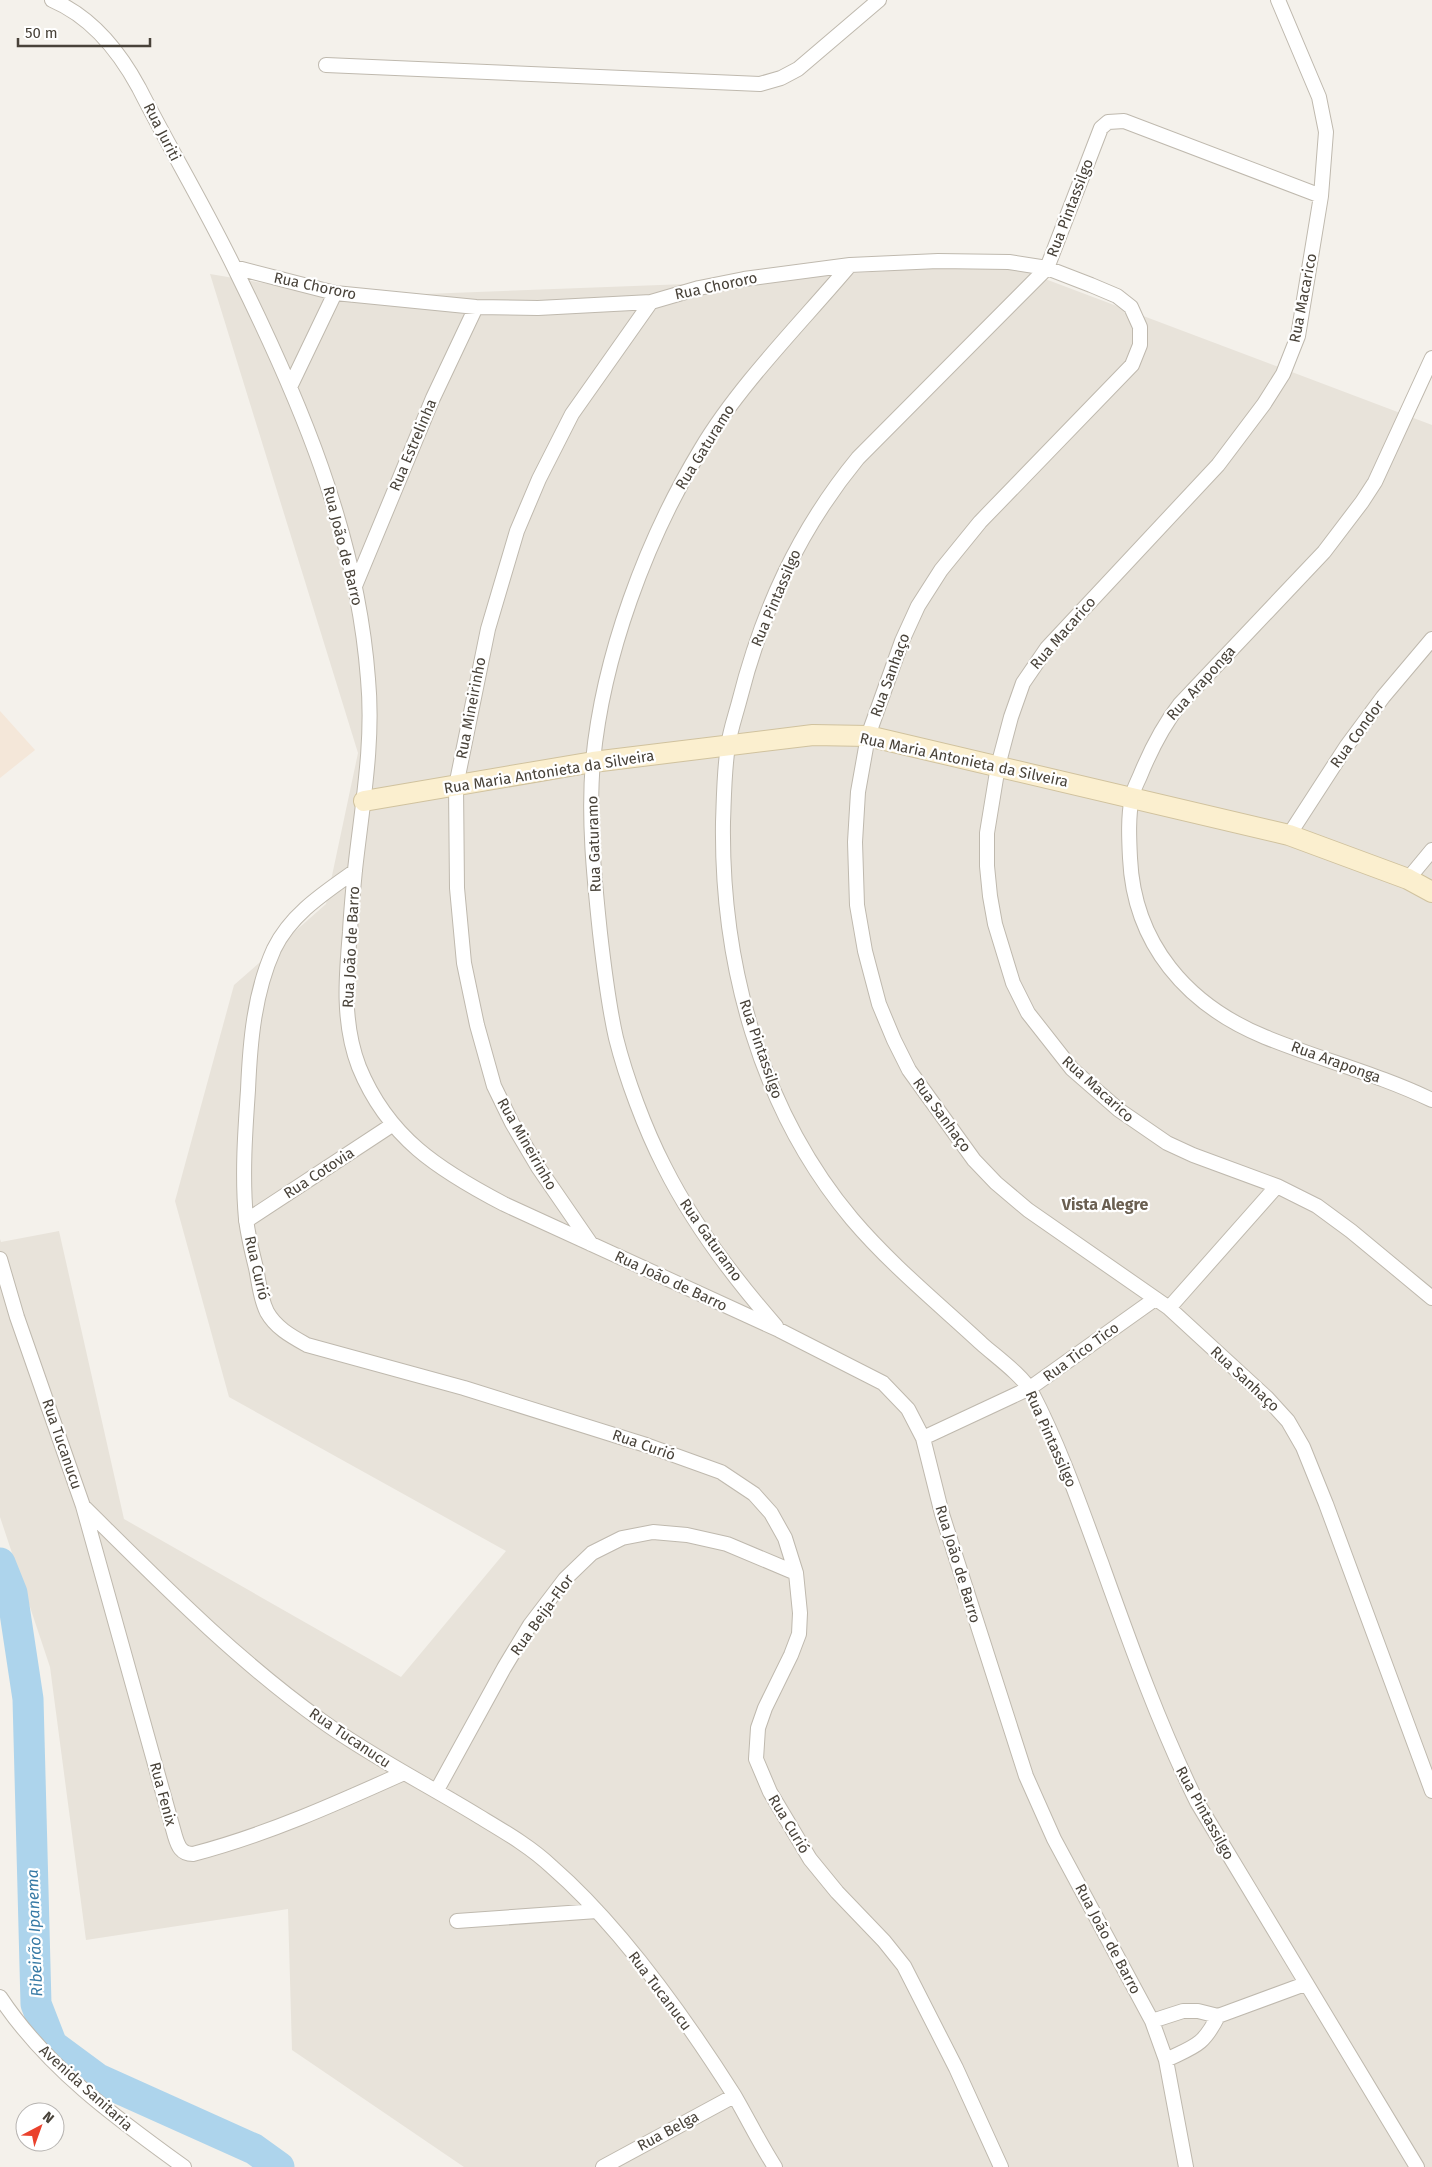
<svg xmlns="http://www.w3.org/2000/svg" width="1432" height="2167" font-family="'Fira Sans',sans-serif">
	<rect width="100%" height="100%" fill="#f4f1eb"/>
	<!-- residential -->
	<path fill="#e8e3da" d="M1003,263l429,162v1742h-968l-172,-117 -4,-141 -202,31 -36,-273 -50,-150v-278l1,3 58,-11 65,288 277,158 105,-126 -277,-154 -54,-196 59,-216 92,-81 32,-151 -148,-479 136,23 367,-14z"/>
	<!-- commercial -->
	<path fill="#f4e7d9" d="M0,711l35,39 -35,28z"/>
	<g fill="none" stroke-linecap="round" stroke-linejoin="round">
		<!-- river -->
		<path stroke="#add4ec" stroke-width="31" d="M0,1563l12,30 16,106 8,305 16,41 46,34 156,70 25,18"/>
		<!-- street casing -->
		<g stroke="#bfb9ae" stroke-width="16">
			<path id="street" d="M52,0c40,17 67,51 87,88 31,61 66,119 96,181 64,129 122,264 133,410 6,64 -6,127 -13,191 -2,21 -4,41 -5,62 -4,45 -8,91 9,135 29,71 80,103 145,137l275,126 104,53 25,26 15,29 19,76 84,262 28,63 98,182 14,39 20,107
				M1278,0l41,97 7,35 -5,64 -23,140 -15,38 -19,30 -46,61 -171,183 -24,35 -12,34 -13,49 -11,67v33l3,30 5,28 18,59 15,30 44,56 47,41 48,33 26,12 84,31 40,20 34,25 81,67
				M326,65l434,19 21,-6 17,-9 81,-69
				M1321,196l-197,-75 -16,1 -7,6 -54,140 -189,190c-60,73 -96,153 -119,244 -4,15 -9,29 -11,44 -4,25 -4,51 -5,76 -2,141 37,287 129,397 39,46 87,85 131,126 15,13 41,32 49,48 28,54 48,112 69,169 29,81 58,163 96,240l220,365
				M234,267l101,26 141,14 62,1 113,-6 48,-14 45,-9 106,-14 88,-4 71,1 38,6 44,17 26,11 14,11 9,20v18l-8,20 -152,157 -39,48 -23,36 -16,35 -34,95 -10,56 -3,50 2,63 8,46 14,53 15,36 15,30 65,90 22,23 32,27 141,98 98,90 21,23 15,26 23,57 106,287
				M1432,358l-57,124 -13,20 -38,50 -144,152c-18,23 -29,45 -40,72 -3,7 -7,14 -8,21 -4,20 -3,41 -2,61 4,86 57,147 135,179 56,23 113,37 167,63
				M290,387l45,-94
				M355,586l78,-188 43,-91
				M1289,835l57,-88 37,-50 49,-58
				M355,871c-31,22 -64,43 -81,78 -20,44 -24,94 -26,141 -3,43 -6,86 -2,129 2,16 6,33 10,49 3,14 4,30 11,44 9,16 24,24 40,33l157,43 182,57 75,27 33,22 17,19 14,25 11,35 4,40 -1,21 -8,21 -26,53 -7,20 -2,31 14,33 40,67 27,33 47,49 20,25 52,102 45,99
				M1408,879l24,-29
				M246,1221l146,-96
				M591,1244l-53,-77 -26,-44 -18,-37 -17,-61 -13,-62 -7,-75 -1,-102 32,-157 29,-98 22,-52 33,-65 79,-112
				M0,1259l17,58 66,189 92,330c3,10 6,18 18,18 73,-19 142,-50 211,-81
				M1169,1308l108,-122
				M776,1326c-43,-49 -83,-102 -112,-160 -19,-37 -38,-88 -48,-128 -8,-35 -12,-70 -16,-105 -6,-57 -12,-115 -7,-172 10,-105 53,-221 108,-312 38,-64 100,-126 149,-184
				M923,1438l107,-50 125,-89
				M83,1506c76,75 152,153 239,215 50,36 106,64 158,96 25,15 51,30 72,50 69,60 133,151 182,228 14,24 26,49 41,72
				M437,1790l67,-122 26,-43 35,-46 27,-26 30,-15 31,-6 34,3 40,9 69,29
				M457,1921l140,-10
				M0,1997c47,71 116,121 184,170
				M1152,2021l31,-10h15l20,5 87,-32
				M1166,2060c29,-14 37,-14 52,-44
				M603,2167l131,-71"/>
		</g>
		<!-- secondary casing -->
		<g stroke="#d0c29e" stroke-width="22">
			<path id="secondary" d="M364,801l229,-39 220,-27 55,1 421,99 119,44 24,13"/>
		</g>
		<!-- street -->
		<use href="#street" stroke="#fff" stroke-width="14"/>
		<!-- secondary -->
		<use href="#secondary" stroke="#fbefcf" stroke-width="20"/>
	</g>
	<g text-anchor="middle" stroke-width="4.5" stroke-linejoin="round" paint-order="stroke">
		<!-- street labels -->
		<g font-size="15" fill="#484239" stroke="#fff">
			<text transform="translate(162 132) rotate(63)" y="5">Rua Juriti</text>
			<text transform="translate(1070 208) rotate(-69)" y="5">Rua Pintassilgo</text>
			<text transform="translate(315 286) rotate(12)" y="5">Rua Chororo</text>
			<text transform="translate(716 286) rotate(-12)" y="5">Rua Chororo</text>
			<text transform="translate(1303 298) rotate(-79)" y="5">Rua Macarico</text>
			<text transform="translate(413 445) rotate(-67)" y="5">Rua Estrelinha</text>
			<text transform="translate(705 447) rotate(-58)" y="5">Rua Gaturamo</text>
			<text transform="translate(343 546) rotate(76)" y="5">Rua João de Barro</text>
			<text transform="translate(776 598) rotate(-67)" y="5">Rua Pintassilgo</text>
			<text transform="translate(1063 633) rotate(-49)" y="5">Rua Macarico</text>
			<text transform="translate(890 675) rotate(-70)" y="5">Rua Sanhaço</text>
			<text transform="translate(1201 683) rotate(-48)" y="5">Rua Araponga</text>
			<text transform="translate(471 708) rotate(-79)" y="5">Rua Mineirinho</text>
			<text transform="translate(1357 734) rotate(-54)" y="5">Rua Condor</text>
			<text transform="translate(964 760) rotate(12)" y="5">Rua Maria Antonieta da Silveira</text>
			<text transform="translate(549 772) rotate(-9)" y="5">Rua Maria Antonieta da Silveira</text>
			<text transform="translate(594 844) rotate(-92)" y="5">Rua Gaturamo</text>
			<text transform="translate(351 947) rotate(-87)" y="5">Rua João de Barro</text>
			<text transform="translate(761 1049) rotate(71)" y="5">Rua Pintassilgo</text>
			<text transform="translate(1336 1062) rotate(20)" y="5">Rua Araponga</text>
			<text transform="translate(1098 1089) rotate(42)" y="5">Rua Macarico</text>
			<text transform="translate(942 1115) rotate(54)" y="5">Rua Sanhaço</text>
			<text transform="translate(527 1144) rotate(60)" y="5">Rua Mineirinho</text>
			<text transform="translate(319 1173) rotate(-33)" y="5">Rua Cotovia</text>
			<text transform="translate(711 1240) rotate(55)" y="5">Rua Gaturamo</text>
			<text transform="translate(257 1268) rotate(77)" y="5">Rua Curió</text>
			<text transform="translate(671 1281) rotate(25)" y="5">Rua João de Barro</text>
			<text transform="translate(1081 1352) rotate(-36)" y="5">Rua Tico Tico</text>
			<text transform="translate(1245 1379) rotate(43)" y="5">Rua Sanhaço</text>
			<text transform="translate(1051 1439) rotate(66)" y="5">Rua Pintassilgo</text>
			<text transform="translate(62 1444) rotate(71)" y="5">Rua Tucanucu</text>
			<text transform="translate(644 1445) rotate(19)" y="5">Rua Curió</text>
			<text transform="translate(958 1564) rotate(73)" y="5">Rua João de Barro</text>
			<text transform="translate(542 1615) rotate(-54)" y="5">Rua Beija-Flor</text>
			<text transform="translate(350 1738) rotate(34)" y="5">Rua Tucanucu</text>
			<text transform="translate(163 1794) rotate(75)" y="5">Rua Fenix</text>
			<text transform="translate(1205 1813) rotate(61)" y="5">Rua Pintassilgo</text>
			<text transform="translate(789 1824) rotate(59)" y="5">Rua Curió</text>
			<text transform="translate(1108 1939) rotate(62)" y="5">Rua João de Barro</text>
			<text transform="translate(660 1991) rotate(53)" y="5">Rua Tucanucu</text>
			<text transform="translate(86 2088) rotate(42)" y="5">Avenida Sanitaria</text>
			<text transform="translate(668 2131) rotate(-28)" y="5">Rua Belga</text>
		</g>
		<!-- neighbourhood labels -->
		<g font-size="16" font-weight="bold" fill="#6a5f51" stroke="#fff">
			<text x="1105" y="1210">Vista Alegre</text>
		</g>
		<!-- water labels -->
		<g font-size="16" font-style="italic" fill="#377aa5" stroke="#fff">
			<text transform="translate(34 1933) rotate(-92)" y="6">Ribeirão Ipanema</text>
		</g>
	</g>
	<!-- north arrow -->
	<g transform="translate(40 2127) rotate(41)"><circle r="24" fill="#ffffff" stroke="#b6b3b0"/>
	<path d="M0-4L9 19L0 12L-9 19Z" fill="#ea422d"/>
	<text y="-8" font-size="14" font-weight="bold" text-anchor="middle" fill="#484239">N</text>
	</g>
	<!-- scale -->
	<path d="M18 38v8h132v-8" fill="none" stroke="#484239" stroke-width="2.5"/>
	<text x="25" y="38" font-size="15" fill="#484239" stroke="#ffffff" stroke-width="4" paint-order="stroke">50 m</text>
</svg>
